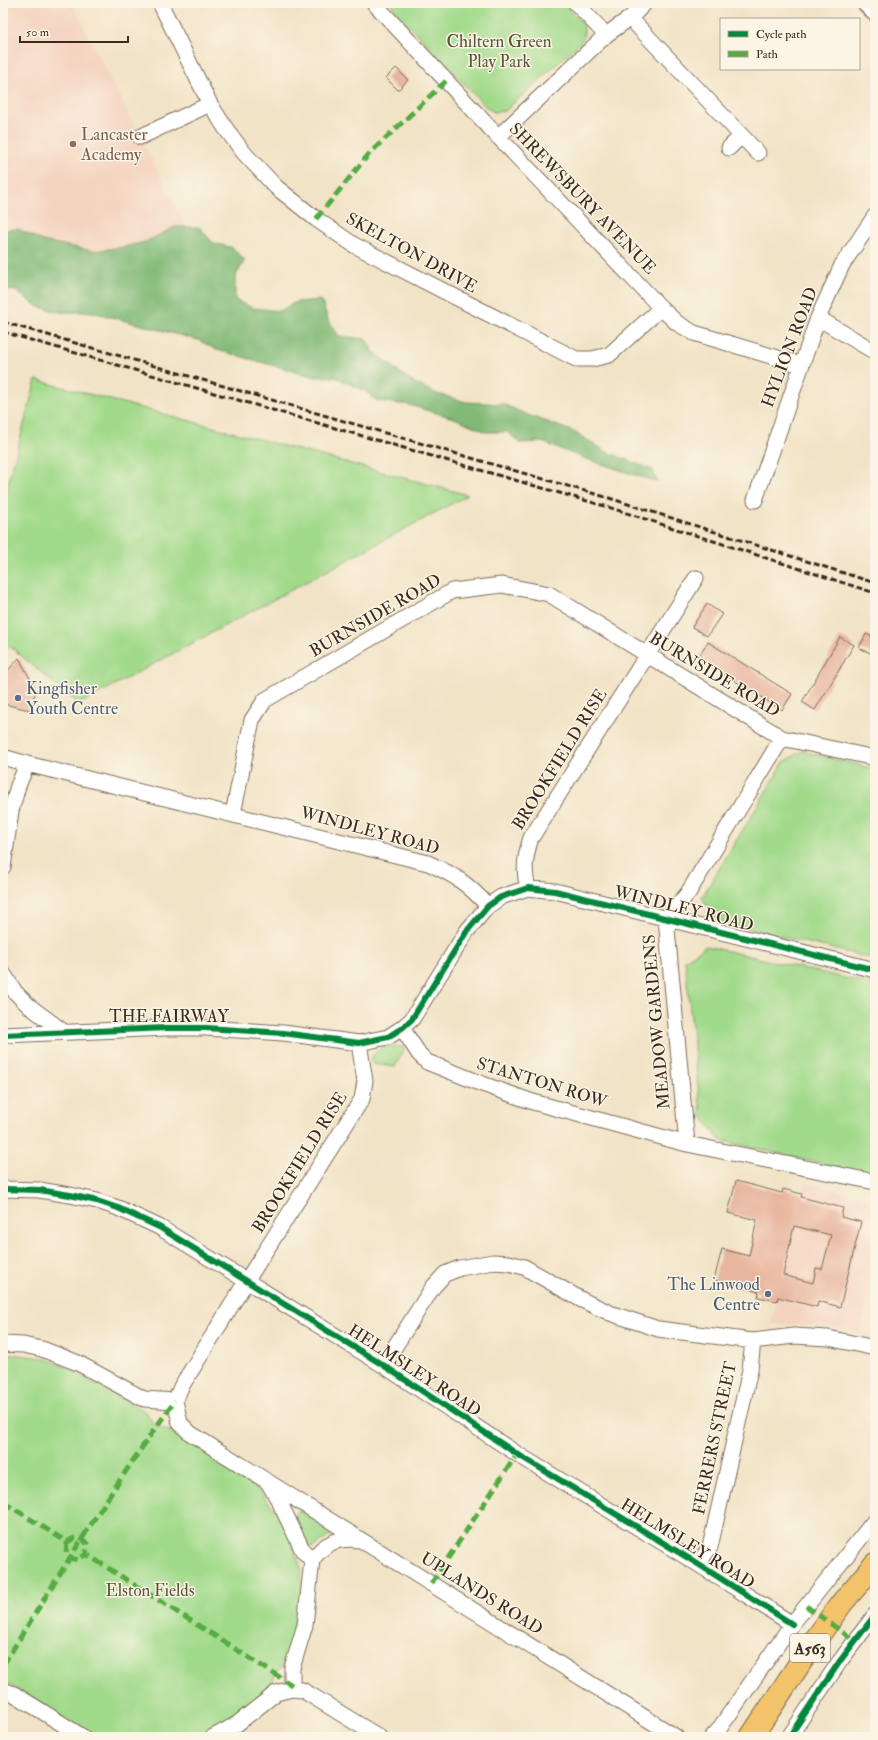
<svg xmlns="http://www.w3.org/2000/svg" width="878" height="1740" font-family="'IM FELL Double Pica',serif">
	<rect width="100%" height="100%" fill="#fcf5e5"/>
	<filter id="ink" filterUnits="userSpaceOnUse"><feTurbulence type="fractalNoise" baseFrequency=".025" numOctaves="2"/><feDisplacementMap in="SourceGraphic" scale="8" xChannelSelector="R" yChannelSelector="G"/><feConvolveMatrix kernelMatrix="1 2 1 2 8 2 1 2 1" color-interpolation-filters="sRGB"/></filter>
	<filter id="wash" filterUnits="userSpaceOnUse"><feTurbulence type="fractalNoise" baseFrequency=".012" numOctaves="4" result="noise"/><feDisplacementMap in="SourceGraphic" scale="16" xChannelSelector="R" yChannelSelector="G"/><feGaussianBlur stdDeviation="0.9" result="paint"/><feColorMatrix in="noise" values="0 0 0 0 0 0 0 0 0 0 0 0 0 0 0 0 0 1.4 0 .05"/><feComposite in="paint" operator="in"/></filter>
	<g filter="url(#wash)">
		<rect width="100%" height="100%" fill="#f1e3c6"/>
		<!-- built -->
		<path fill="#f4d3c0" d="M3,3h69l116,228 20,54 -205,-40z
			M805,1182l70,19v79l-16,52 -20,-5 -68,-3z"/>
		<!-- green -->
		<path fill="#a2da8b" stroke="#6e8254" d="M391,3h173l20,22v11l-4,7 -75,68 -11,1 -8,-5 -92,-97z
			M36,380l432,115 -389,209 -67,-56 -9,-2v-144z
			M802,751l73,18v190l-159,-38 -14,-24 82,-135z
			M706,946l169,39v191l-155,-36 -19,-25 -16,-155z
			M394,1046l9,1 1,3 -9,17 -22,-3 -3,-3c3,-11 14,-15 24,-15z
			M3,1353l40,5 17,6 83,46 13,16 23,8 61,39 17,15 17,21 14,23 13,35 1,32 -5,35 -15,34 -7,6 -4,13 -34,33 -21,13 -12,4h-102l-11,-3 -88,-53z
			M300,1510l31,19v6l-18,13 -5,-2 -13,-27 1,-7z"/>
		<!-- forest -->
		<path fill="#81ba77" stroke="#5e724a" d="M175,227h24l14,16 20,5 12,12 -10,17v23l18,8 26,3 17,-9 25,-2 7,19 11,17 27,3 7,12 38,30 24,12 31,9 37,2 25,11 44,16 37,22 44,17 4,12 -71,-23 -44,-17 -23,1 -11,-11h-22l-29,-13 -48,-14 -32,-4 -12,-10 -30,-14h-20l-98,-27 -19,-10 -106,-28h-32l-22,-5 -22,-16 -13,-1v-60l15,-1 25,12 50,10 30,-4 22,-5z"/>
		<g id="blocks">
			<!-- building -->
			<path fill="#e8b59e" fill-rule="evenodd" d="M396,68l12,12 -10,10 -12,-12z
				M707,604l15,10 -15,22 -15,-9z
				M866,634l9,4v17l-16,-7z
				M840,637l14,8 -39,65 -13,-8z
				M708,642l84,52 -10,16 -84,-52z
				M19,658l17,32 -6,20 -27,-6v-28z
				M736,1181l46,12 1,-4 19,5 -1,3 42,11 -2,9 20,5 -21,85 -22,-6 -1,6 -39,-10 -1,4 -19,-4 1,-5 -45,-12 8,-31 27,7 8,-36 -29,-7zM794,1226l37,9 -9,34 -6,-1 -3,15 -30,-8z"/>
		</g>
	</g>
	<g filter="url(#ink)">
		<use href="#blocks" fill-opacity="0" stroke="#7b6b59" stroke-width="1"/>
		<g fill="none" stroke-linecap="round" stroke-linejoin="round">
			<!-- minor casing -->
			<g stroke="#7b6b59" stroke-width="17">
				<path id="minor" d="M160,3l50,101 16,25 18,24 32,34 40,32 38,26 222,114h16l17,-4 52,-47
					M374,3l114,123 173,182 16,15 17,10 107,32
					M576,3l30,32
					M864,3l11,11
					M630,18l128,135
					M140,137l70,-33
					M498,137l108,-102 24,-17 15,-15
					M729,148l12,-12
					M818,318l57,34
					M755,500l63,-182 24,-53 33,-49
					M3,757l24,7 401,99c27,12 40,21 60,43
					M233,814l19,-94 13,-20 187,-109 50,-6 47,9 233,144
					M3,867l8,-56 7,-25 9,-22
					M528,888c-5,-17 -3,-32 3,-50l165,-260
					M3,973l12,19 14,14 35,26
					M402,1028l17,26 8,8 58,23 48,17 154,42 188,38
					M3,1035l164,-7h39l77,5 76,10 29,-6 14,-9 10,-9 55,-88 21,-25 13,-9 27,-9 27,3 320,79
					M687,1144l-21,-225 22,-26 94,-155 93,20
					M3,1189l36,1 31,5 27,6 21,7 41,19 224,138 134,89 181,110 94,60
					M3,1344l20,1 19,4 36,14 66,36 31,2 5,22 10,10 486,304
					M383,1365l50,-78 12,-13 15,-6 33,-6 16,1 15,4 58,33 28,13 48,16 95,12 41,-5 34,2 47,10
					M175,1401l6,-14 66,-107 115,-181 3,-18 -6,-38
					M312,1560c13,-18 27,-23 48,-20
					M698,1564l12,-17 40,-177 3,-29
					M292,1689l10,1 7,4 70,43
					M3,1690l11,4 69,43
					M213,1737l24,-13 39,-31 16,-4v-21l13,-43 7,-65 -9,-9 -24,-50 -10,-17
					M712,1737l5,-5 75,-108 83,-104
					M789,1737l51,-76 35,-46"/>
			</g>
			<!-- highway casing -->
			<g stroke="#7b6b59" stroke-width="24">
				<path id="highway" d="M751,1737l65,-98 25,-35 34,-40"/>
			</g>
			<!-- minor -->
			<use href="#minor" stroke="#fff" stroke-width="15"/>
			<!-- highway -->
			<use href="#highway" stroke="#f2c36a" stroke-width="22"/>
			<!-- rail -->
			<path stroke="#3b2a1e" stroke-width="3" stroke-dasharray="6 3" stroke-linecap="butt" d="M3,322l606,176 266,85
				M3,332l605,175 267,86"/>
			<!-- quiet -->
			<path stroke="#55ab43" stroke-width="5" stroke-dasharray="10 5" stroke-linecap="butt" d="M316,219l53,-65 78,-74
				M3,1502l64,40 9,-5 7,2 4,5 -1,10 206,131
				M67,1542l-1,11 5,5 7,2 8,-6
				M431,1584l86,-130
				M806,1606l49,35
				M3,1665c56,-89 110,-180 172,-264"/>
			<!-- cycleway casing -->
			<g stroke="#fcf5e5" stroke-width="8">
				<path id="cycleway" d="M3,1035l164,-7h39l77,5 76,10 29,-6 14,-9 10,-9 55,-88 21,-25 13,-9 27,-9 27,3 320,79
					M3,1189l36,1 31,5 27,6 21,7 41,19 224,138 134,89 181,110 94,60
					M789,1737l51,-76 35,-46"/>
			</g>
			<!-- cycleway -->
			<use href="#cycleway" stroke="#00873e" stroke-width="6"/>
		</g>
	</g>
	<!-- markers -->
	<circle fill="#8d6e63" stroke="#fcf5e5" stroke-width="1.5" cx="73" cy="144" r="4"/>
	<g fill="#5c6f8a" stroke="#fcf5e5" stroke-width="1.5">
		<circle cx="18" cy="698" r="4"/>
		<circle cx="768" cy="1294" r="4"/>
	</g>
	<g text-anchor="middle" stroke-width="3" stroke-linejoin="round" paint-order="stroke">
		<!-- shield labels -->
		<rect fill="#fcf5e5" stroke="#75675a" stroke-width="1" x="790" y="1634" width="40" height="28" rx="3"/>
		<g font-size="16" font-weight="bold" fill="#3b2a1e">
			<text x="810" y="1654">A563</text>
		</g>
		<!-- park labels -->
		<g font-size="17" fill="#555639" stroke="#fcf5e5">
			<text x="499" y="47">Chiltern Green<tspan x="499" dy="20">Play Park</tspan></text>
			<text x="150" y="1596">Elston Fields</text>
		</g>
		<!-- education labels -->
		<g font-size="17" fill="#785e54" stroke="#fcf5e5" text-anchor="start">
			<text x="81" y="140">Lancaster<tspan x="81" dy="20">Academy</tspan></text>
		</g>
		<!-- street labels -->
		<g font-size="17" fill="#3b2a1e" stroke="#fcf5e5">
			<text transform="translate(583 198) rotate(46)" y="6">SHREWSBURY AVENUE</text>
			<text transform="translate(412 252) rotate(29)" y="6">SKELTON DRIVE</text>
			<text transform="translate(789 347) rotate(-69)" y="6">HYLION ROAD</text>
			<text transform="translate(375 615) rotate(-30)" y="6">BURNSIDE ROAD</text>
			<text transform="translate(715 674) rotate(31)" y="6">BURNSIDE ROAD</text>
			<text transform="translate(559 759) rotate(-58)" y="6">BROOKFIELD RISE</text>
			<text transform="translate(370 830) rotate(15)" y="6">WINDLEY ROAD</text>
			<text transform="translate(684 908) rotate(14)" y="6">WINDLEY ROAD</text>
			<text x="169" y="1022">THE FAIRWAY</text>
			<text transform="translate(656 1022) rotate(-95)" y="6">MEADOW GARDENS</text>
			<text transform="translate(542 1082) rotate(17)" y="6">STANTON ROW</text>
			<text transform="translate(299 1162) rotate(-58)" y="6">BROOKFIELD RISE</text>
			<text transform="translate(415 1370) rotate(33)" y="6">HELMSLEY ROAD</text>
			<text transform="translate(714 1438) rotate(-78)" y="6">FERRERS STREET</text>
			<text transform="translate(688 1543) rotate(32)" y="6">HELMSLEY ROAD</text>
			<text transform="translate(482 1593) rotate(32)" y="6">UPLANDS ROAD</text>
		</g>
		<!-- service labels -->
		<g font-size="17" fill="#4e5e75" stroke="#fcf5e5" text-anchor="start">
			<text x="26" y="694">Kingfisher<tspan x="26" dy="20">Youth Centre</tspan></text>
			<text x="760" y="1290" text-anchor="end">The Linwood<tspan x="760" dy="20">Centre</tspan></text>
		</g>
	</g>
	<!-- margin -->
	<rect width="878" height="1740" fill="none" stroke="#fcf5e5" stroke-width="16"/>
	<!-- legend -->
	<rect x="720" y="18" width="140" height="52" fill="#fcf5e5" stroke="#afa495"/>
	<rect x="728" y="31" width="20" height="6" fill="#00873e" stroke="#afa495"/>
	<text x="756" y="38" font-size="12" fill="#3b2a1e">Cycle path</text>
	<rect x="728" y="51" width="20" height="6" fill="#55ab43" stroke="#afa495"/>
	<text x="756" y="58" font-size="12" fill="#3b2a1e">Path</text>
	<!-- scale -->
	<path d="M20 36v6h108v-6" fill="none" stroke="#3b2a1e" stroke-width="2"/>
	<text x="26" y="36" font-size="12" fill="#3b2a1e" stroke="#fcf5e5" stroke-width="3" paint-order="stroke">50 m</text>
</svg>
